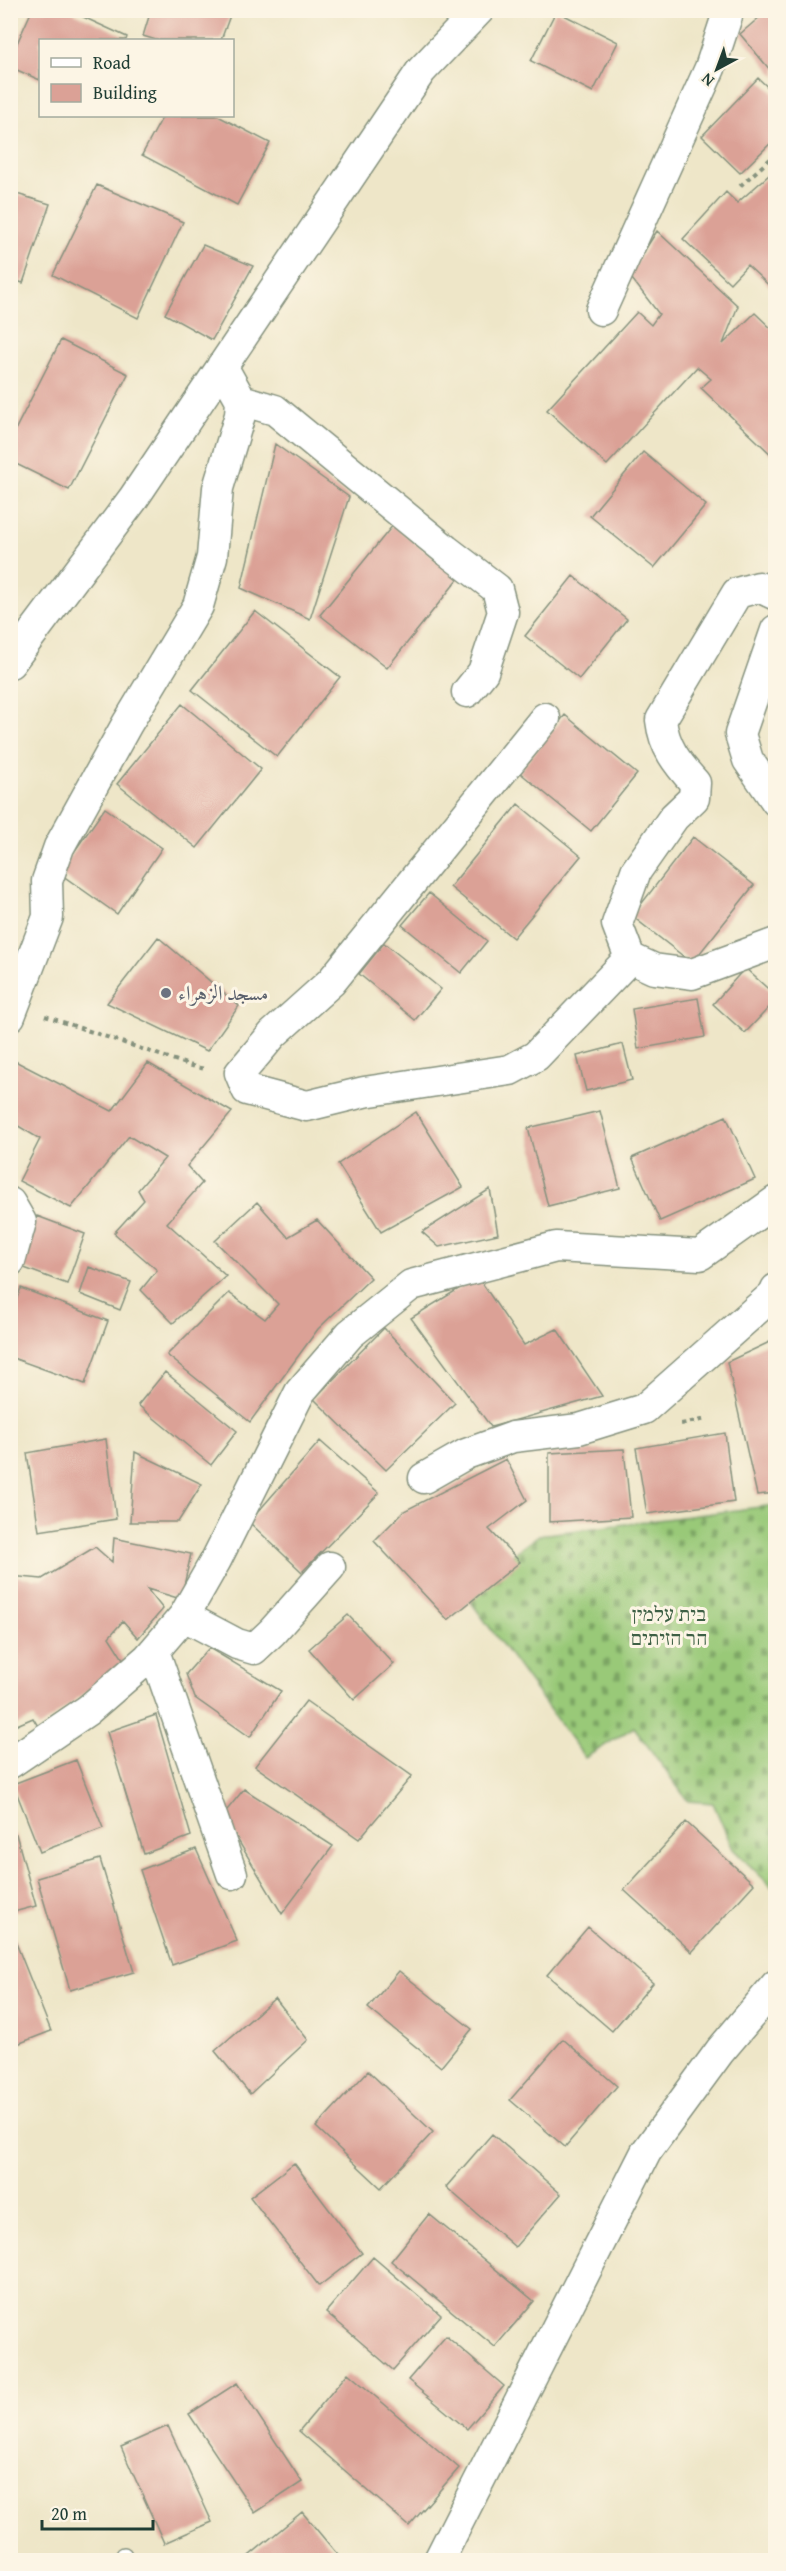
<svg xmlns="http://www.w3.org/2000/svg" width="786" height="2571" font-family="'Gentium Book Plus',Amiri,'Frank Ruhl Libre',serif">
	<defs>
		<pattern id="cemetery-stones" width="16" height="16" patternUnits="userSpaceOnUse" patternTransform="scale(1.5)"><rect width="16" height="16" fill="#99c978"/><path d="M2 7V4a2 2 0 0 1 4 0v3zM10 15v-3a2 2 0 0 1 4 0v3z" fill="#7ca463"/></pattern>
	</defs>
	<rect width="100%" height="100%" fill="#fcf5e5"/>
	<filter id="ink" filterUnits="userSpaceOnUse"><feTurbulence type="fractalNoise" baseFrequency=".0167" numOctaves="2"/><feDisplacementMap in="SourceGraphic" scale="12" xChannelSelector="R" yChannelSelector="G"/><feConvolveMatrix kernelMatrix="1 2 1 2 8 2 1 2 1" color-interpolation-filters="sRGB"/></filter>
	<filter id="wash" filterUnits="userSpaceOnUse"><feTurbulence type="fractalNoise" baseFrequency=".008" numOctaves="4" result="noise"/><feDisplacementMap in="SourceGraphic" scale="24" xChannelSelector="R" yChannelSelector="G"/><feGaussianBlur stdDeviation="1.35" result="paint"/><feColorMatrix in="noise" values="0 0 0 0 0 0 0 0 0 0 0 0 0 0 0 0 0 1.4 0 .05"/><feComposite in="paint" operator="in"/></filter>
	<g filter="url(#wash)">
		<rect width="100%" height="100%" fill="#eee6c8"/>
		<!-- cemetery -->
		<path fill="url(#cemetery-stones)" stroke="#5c8356" stroke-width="1.5" d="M775,1505v385l-42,-41 -20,-46 -25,-2 -54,-74 -49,31 -122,-167 76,-56z"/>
		<g id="blocks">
			<!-- building -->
			<path fill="#dba196" d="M32,10h36l59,27 -1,3h-86v40l-30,-13v-8z
				M151,10h81l-11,30h-65l-13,-4z
				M768,10h8v67l-36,-43z
				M556,11l62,31 -25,50 -62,-31z
				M758,78l18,17v43l-36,35 -38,-37z
				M163,116h55l52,27 -33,62 -95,-50z
				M776,169v123l-29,-27 -17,18 -47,-44 43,-47 11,11z
				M97,185l86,37 -45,96 -85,-43z
				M10,192l40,12 -27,79 -13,-4z
				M657,231l81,75 -15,38 32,-31 21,20v126l-75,-71 10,-9 -14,-12 -90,98 -60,-55 90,-98 14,13 8,-11 -30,-39z
				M203,245l50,21 -41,74 -47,-26z
				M61,340l67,34 -59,116 -59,-29v-21z
				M275,444l74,53 -39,122 -69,-31z
				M643,452l63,53 -52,63 -64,-52z
				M393,525l66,53 -72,90 -67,-53z
				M573,576l54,43 -48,60 -54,-43z
				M255,611l85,66 -63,80 -85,-67z
				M182,704l79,65 -64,79 -80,-64z
				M565,715l72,59 -46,57 -72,-59z
				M518,804l63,52 -68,82 -63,-51z
				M105,808l57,40 -45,66 -58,-41z
				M693,837l61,48 -62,78 -60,-47z
				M429,893l58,48 -26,32 -59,-48z
				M158,937l81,69 -32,45 -100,-48z
				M384,943l57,46 -26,31 -56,-46z
				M745,968l31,28v4l-31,33 -32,-29z
				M698,998l7,39 -67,12 -6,-40z
				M623,1044l9,36 -46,11 -9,-35z
				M15,1061l97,50 36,-48 84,49 -45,54 15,17 -35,40 59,53 -53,47 -32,-33 16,-20 -43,-37 30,-33 -6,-10 27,-32 -36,-22 -58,72 -52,-27 21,-42 -30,-18v-50z
				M600,1111l20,77 -72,18 -20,-78z
				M416,1112l47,75 -82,45 -43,-68z
				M726,1116l29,63 -95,42 -28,-63z
				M490,1189l8,45 -59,13 -17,-15z
				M257,1202l31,35 29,-17 54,58 -53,51 -68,93 -83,-67 62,-62 36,26 13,-15 -63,-63z
				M37,1216l48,18 -18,50 -48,-18z
				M89,1267l42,15 -11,28 -40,-16z
				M478,1277l46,68 33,-16 45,67 -111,31 -80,-109z
				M21,1288l87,33 -23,63 -75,-27v-41z
				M384,1328l71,75 -69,67 -72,-71z
				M776,1339v154l-19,2 -30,-133z
				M165,1372l72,59 -26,34 -73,-60z
				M725,1433l9,69 -87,12 -11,-66z
				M106,1439l10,80 -77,12 -12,-78z
				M320,1441l59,52 -77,79 -53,-50z
				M624,1449l7,68 -82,5v-69z
				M135,1452l67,32 -24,38h-48z
				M506,1459l21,41 -38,29 31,33 -72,58 -74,-79 30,-30z
				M114,1538l77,16 -10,45 -34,-10 16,20 -25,29 -15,-17 -14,16 16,25 -86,66 -6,-10 -23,10v-152l32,3 53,-32 17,15z
				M348,1615l46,49 -40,36 -45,-51z
				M209,1648l72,43 -31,46 -55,-39 -9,-24z
				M306,1701l106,75 -53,63 -104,-73z
				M156,1715l35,121 -47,18 -37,-122z
				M76,1760l27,68 -63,24 -27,-68z
				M244,1789l89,57 -51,68 -59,-99z
				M686,1822l68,62 -62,68 -68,-62z
				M16,1834l20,72 -26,7v-77z
				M196,1849l41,92 -65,24 -32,-95z
				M100,1859l34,113 -64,18 -33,-112z
				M588,1927l65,56 -41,48 -65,-56z
				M14,1938l37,93 -41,16v-108z
				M399,1971l73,58 -31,38 -73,-59z
				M275,1998l33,42 -58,54 -35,-43z
				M563,2039l54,47 -52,61 -55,-47z
				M368,2071l65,61 -52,56 -65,-61z
				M492,2134l69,60 -46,53 -69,-60z
				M294,2163l68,90 -43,33 -69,-89z
				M429,2214l105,87 -39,46 -104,-86z
				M373,2257l68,58 -48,55 -67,-58z
				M446,2336l58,50 -37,43 -59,-49z
				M348,2373l111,95 -50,58 -110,-95z
				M237,2383l65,99 -47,31 -66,-99z
				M168,2426l44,96 -48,21 -43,-96z
				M302,2512l40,48h-98z"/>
		</g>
	</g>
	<g filter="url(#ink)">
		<use href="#blocks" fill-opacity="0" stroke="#86927e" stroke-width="1.5"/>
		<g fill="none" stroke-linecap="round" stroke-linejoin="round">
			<!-- lane casing -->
			<g stroke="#86927e" stroke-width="18">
				<path id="lane" d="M124,2555l2,5"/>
			</g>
			<!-- street casing -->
			<g stroke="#86927e" stroke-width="33">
				<path id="street" d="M601,310l109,-242 17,-52 -1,-6
					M241,400l34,10 171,140 51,39 6,23 -20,60 -16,20
					M776,595l-17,-8 -22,6 -76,127c3,27 16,43 34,63l-1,15 -20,19 -38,54 -19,53 13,34 24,11 38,5 84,-31
					M776,630l-36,104 8,26 28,41
					M10,663l123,-164 288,-428 58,-61
					M545,718l-214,264 -58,52 -33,39 7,17 60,16 57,-14 146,-22 26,-14 94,-98
					M10,1016l38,-99 -1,-36 12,-34 68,-123 71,-118 14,-49 6,-69 22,-73 1,-15 -19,-34
					M10,1203l11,19 -11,39
					M424,1478l42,-24 47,-17 66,-8 65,-20 130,-115 2,-5
					M184,1616l53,28 17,5 18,-17 58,-65
					M154,1651l78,223
					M10,1763l78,-53 60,-52 36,-42 32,-56 84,-168 50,-58 61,-49 145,-38 144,8 76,-54
					M439,2560l207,-408 74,-101 56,-66"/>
			</g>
			<!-- path -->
			<path stroke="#86927e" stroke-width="4" stroke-dasharray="4.5 4.5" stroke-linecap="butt" d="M740,186l36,-32
				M45,1016l150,51 11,2
				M681,1424l26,-5"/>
			<!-- lane -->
			<use href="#lane" stroke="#fff" stroke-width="15"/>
			<!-- street -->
			<use href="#street" stroke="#fff" stroke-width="30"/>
		</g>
	</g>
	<!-- markers -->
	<circle fill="#6b7280" stroke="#fcf5e5" stroke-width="2" cx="166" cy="993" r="6"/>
	<g text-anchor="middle" stroke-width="6" stroke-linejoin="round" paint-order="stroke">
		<!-- worship labels -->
		<g font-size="21" fill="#5b616d" stroke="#fcf5e5" text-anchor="start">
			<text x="178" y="1000">مسجد الزهراء</text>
		</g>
		<!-- park labels -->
		<g font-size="21" fill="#3e6045" stroke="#fcf5e5">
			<text x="669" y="1621">בית עלמין<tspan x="669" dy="24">הר הזיתים</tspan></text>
		</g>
	</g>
	<!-- margin -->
	<rect width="786" height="2571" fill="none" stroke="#fcf5e5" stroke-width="36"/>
	<!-- legend -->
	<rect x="39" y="39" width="195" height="78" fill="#fcf5e5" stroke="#a4ab9e" stroke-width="1.5"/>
	<rect x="51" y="58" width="30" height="9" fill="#ffffff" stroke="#a4ab9e" stroke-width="1.5"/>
	<text x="93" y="69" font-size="18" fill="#1f3d34">Road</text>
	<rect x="51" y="84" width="30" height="18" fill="#dba196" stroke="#a4ab9e" stroke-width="1.5"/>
	<text x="93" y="99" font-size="18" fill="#1f3d34">Building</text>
	<!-- north arrow -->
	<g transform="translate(717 69) rotate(221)" stroke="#fcf5e5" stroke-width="4.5" paint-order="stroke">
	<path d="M0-4.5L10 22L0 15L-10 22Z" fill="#1f3d34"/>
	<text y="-9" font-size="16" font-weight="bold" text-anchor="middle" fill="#1f3d34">N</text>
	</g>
	<!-- scale -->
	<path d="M42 2520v9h111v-9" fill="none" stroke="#1f3d34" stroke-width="3"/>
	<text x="51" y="2520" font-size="18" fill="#1f3d34" stroke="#fcf5e5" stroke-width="4.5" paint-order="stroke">20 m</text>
</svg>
